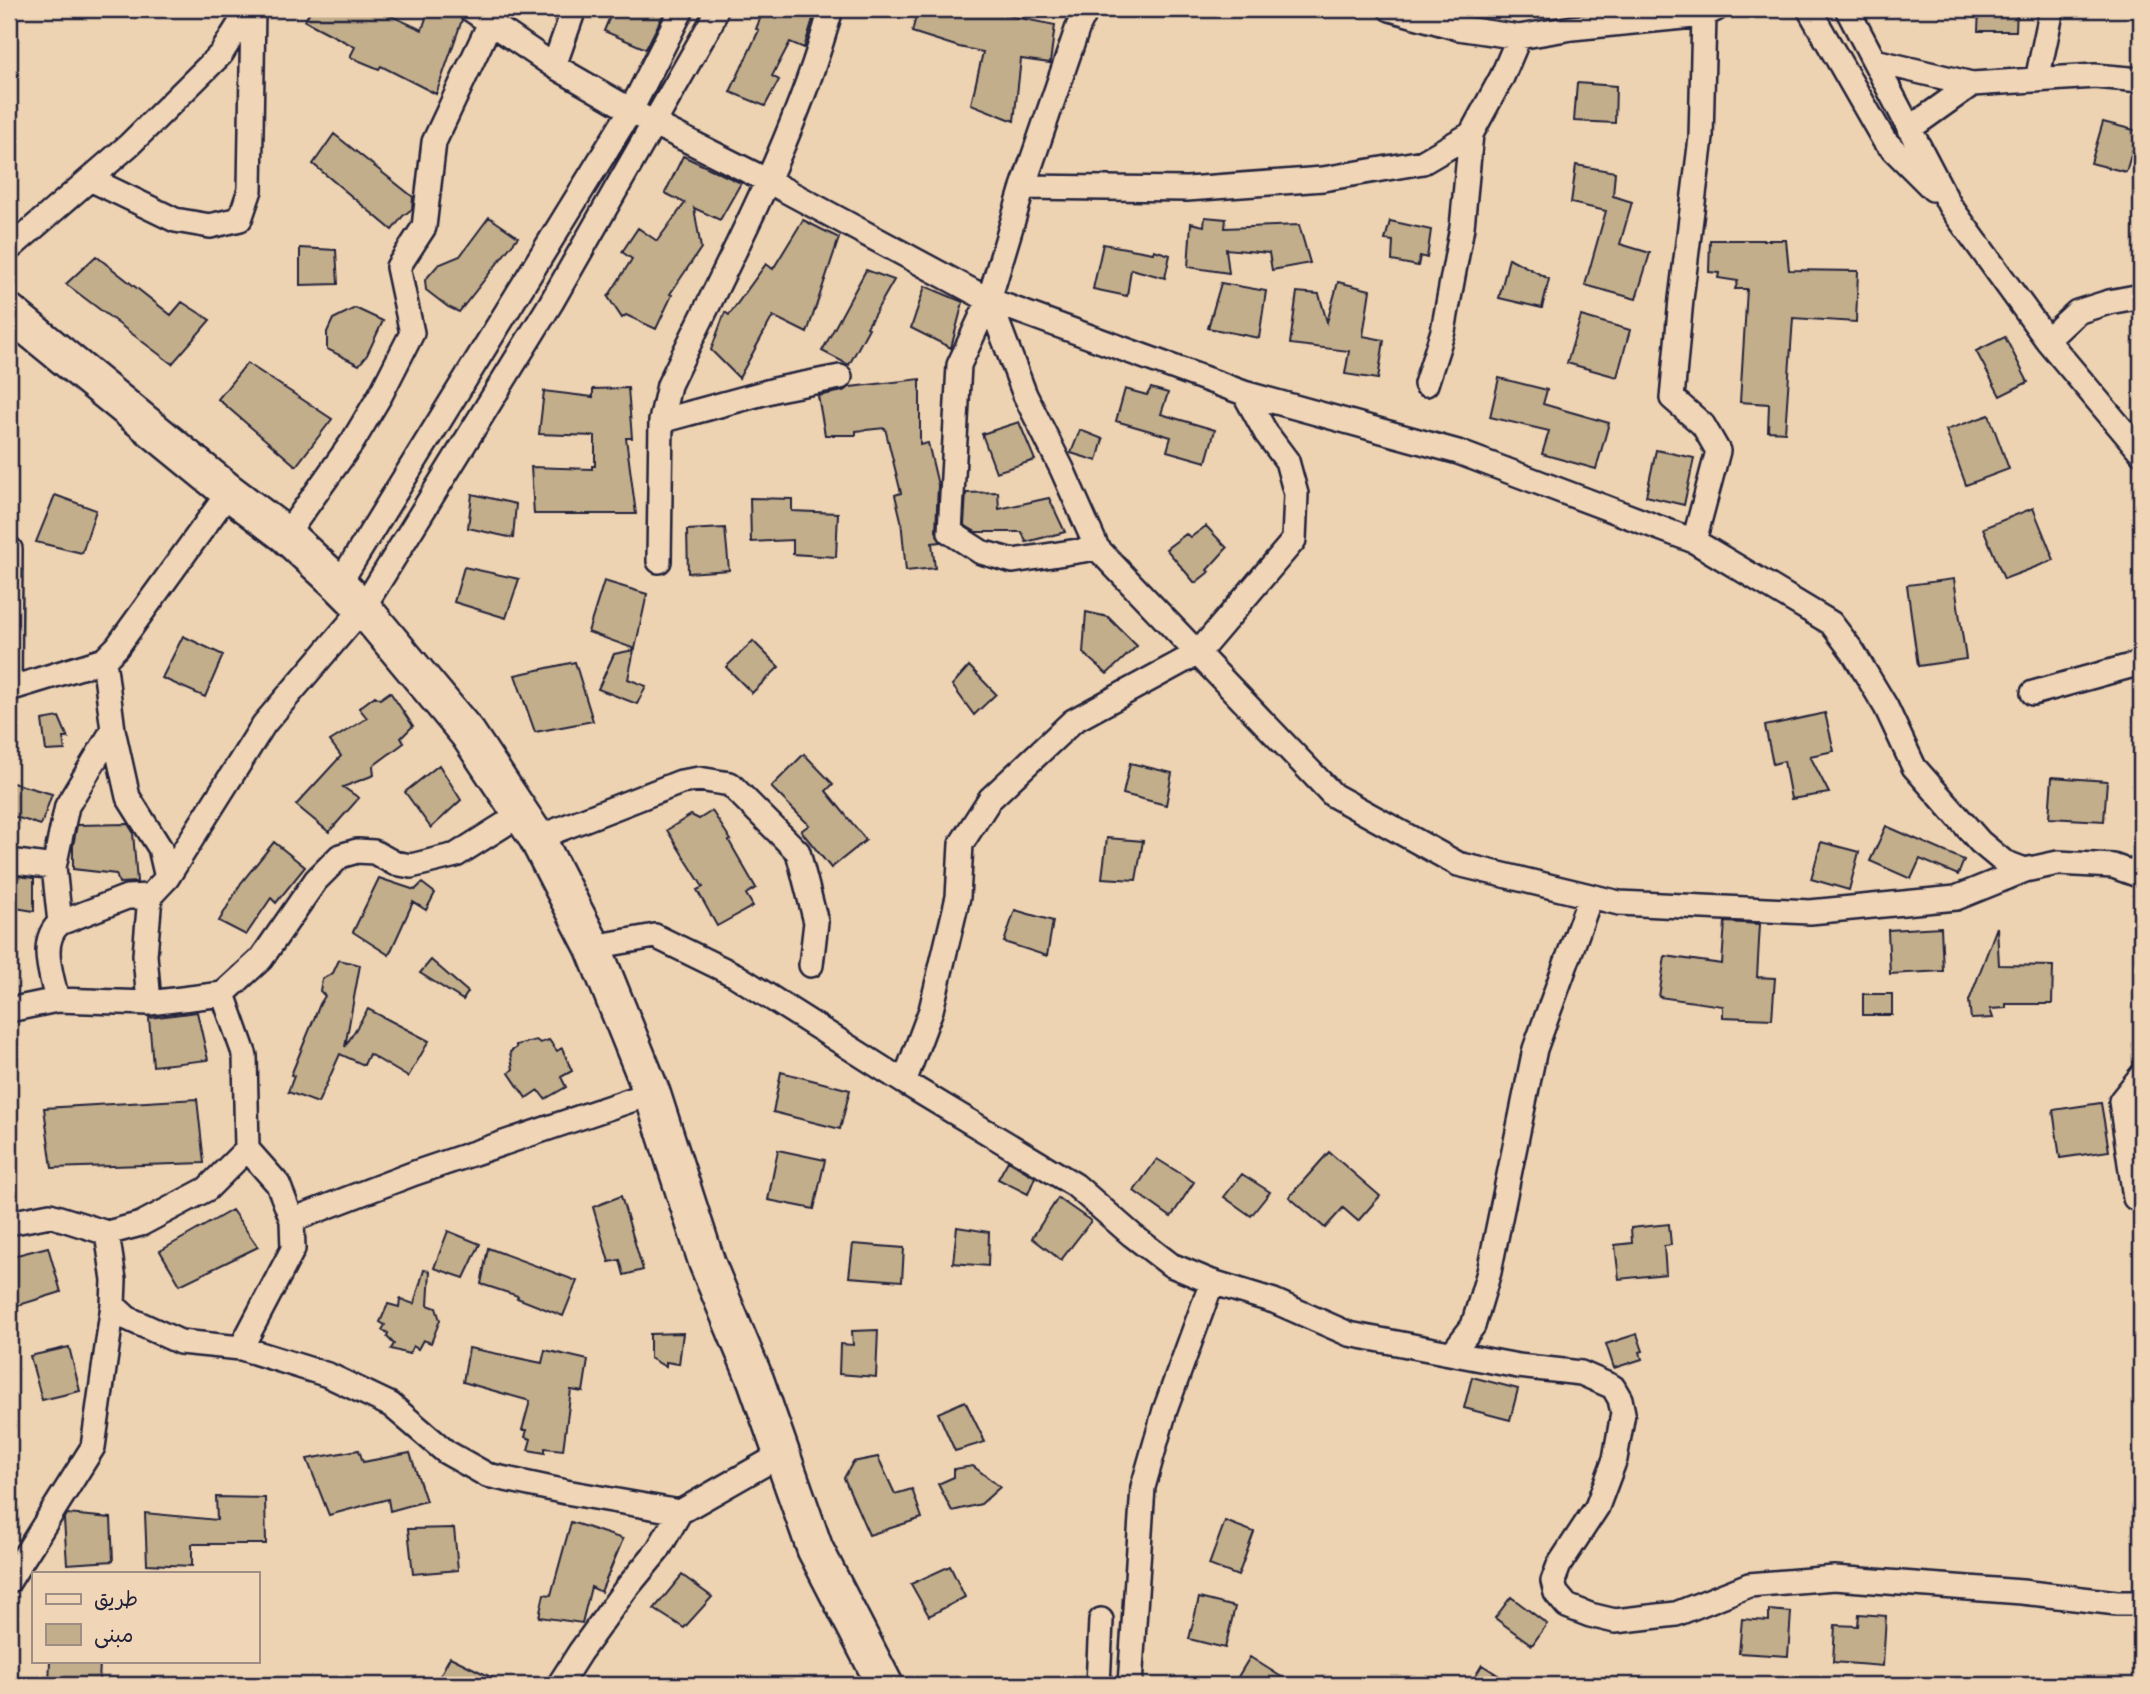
<svg xmlns="http://www.w3.org/2000/svg" width="2150" height="1694" font-family="Mynerve,'Playpen Sans Arabic',sans-serif">
	<rect width="100%" height="100%" fill="#eed3b2"/>
	<filter id="ink" filterUnits="userSpaceOnUse"><feTurbulence type="fractalNoise" baseFrequency=".0143" numOctaves="2"/><feDisplacementMap in="SourceGraphic" scale="14" xChannelSelector="R" yChannelSelector="G"/><feConvolveMatrix kernelMatrix="1 2 1 2 8 2 1 2 1" color-interpolation-filters="sRGB"/></filter>
	<g filter="url(#ink)">
		<!-- building -->
		<path fill="#c3ae8b" stroke="#22223b" stroke-width="2" d="M311,9h65l46,21 7,-21h23l10,11 -26,74 -55,-28 -2,3 -29,-12 5,-10 -50,-26z
			M613,9h53l-20,40 -42,-18z
			M764,9h52l-12,39 -14,-6 -18,34 7,4 -14,26 -35,-14 29,-62 -3,-1z
			M918,9h87l-1,6 51,10 -5,38 -29,-4 -7,62 -43,-17 12,-52 -24,-5 -47,-15z
			M1979,9h38l-1,22h-38z
			M1577,83l39,3 -1,37 -41,-2z
			M2103,122l35,9 -12,41 -35,-9z
			M334,134l79,63 -1,12 -9,7 -11,14 -79,-66z
			M683,156l58,27 -21,37 -26,-12 7,40 -31,46 2,1 -16,34 -30,-14 -4,3 -14,-21 24,-38 -10,-7 16,-24 19,13 28,-38 -20,-10z
			M1576,165l39,7 -2,24 19,6 -12,42 30,9 -14,46 -51,-14 21,-74 -35,-8z
			M489,217l29,20 -59,75 -11,-5 -22,-17 -1,-10 13,-15 22,-9z
			M1205,217l21,2 -1,9 74,-3 11,38 -38,7 -3,-17 -43,-4 3,24 -41,-6 3,-44 13,3z
			M803,220l36,18 -32,95 -34,-17 -34,62 -28,-28 14,-38 4,3 37,-51 7,5z
			M1390,221l41,9 -4,28 -7,-2 -2,10 -26,-5 1,-20 -8,-1z
			M1710,240h76l3,30 69,1 -2,51 -63,-4 -8,114 -17,-1 1,-27 -29,-2 7,-113h-12l3,-8 -20,-3 1,-5 -10,-1z
			M1103,244l50,9 1,-3 16,5 -5,23 -34,-9 -4,27 -34,-7z
			M300,248l36,2 2,34 -38,1z
			M96,256l75,59 11,-13 28,18 -38,44 -106,-80z
			M1509,258l40,21 -7,29 -43,-10z
			M866,270l28,10 -27,47 2,1 -20,37 -27,-14z
			M1338,282l32,8 -7,46 21,4 -6,39 -33,-5 4,-23 -59,-7 7,-52 22,2 8,28z
			M1221,283l45,8 -7,47 -51,-10z
			M925,286l38,16 -12,46 -40,-20z
			M355,308l28,13 -16,34 -8,10 -32,-16v-17l6,-13z
			M1581,316l49,14 -13,47 -50,-14z
			M2005,337l23,45 -28,14 -24,-45z
			M247,363l85,56 -36,47 -78,-67z
			M1499,378l48,12 -4,14 66,19 -13,46 -54,-15 7,-23 -59,-14z
			M920,379v66l8,-2 10,42 -2,46 5,11 -9,1 3,25 -29,3 -5,-51 -6,-25 6,-2 -16,-65 -29,3v4h-31l-7,-39 25,-5 7,-4z
			M628,388l4,50h-6l10,76h-102l-3,-47 61,2v-3h3v-30l-56,-2 5,-43 49,6v-8z
			M1151,388l17,5 -7,21 54,16 -9,32 -39,-11 4,-14 -55,-16 9,-32 22,6z
			M1989,415l20,54 -43,16 -20,-55z
			M1019,422l16,38 -39,12 -14,-38z
			M1080,430l23,9 -6,22 -26,-8z
			M1656,450l38,8 -10,47 -38,-9z
			M998,492l1,17 50,-11 16,34 -39,10 -4,-10h-46l-12,-7 2,-32z
			M472,494l44,10 -3,34 -45,-10z
			M55,495l41,15 -14,43 -46,-11z
			M750,498l42,1v12l46,2 -2,44 -43,-3v-14l-42,2z
			M2033,508l21,52 -50,19 -21,-51z
			M1206,526l21,22 -20,22 2,2 -14,11 -29,-34 20,-15 5,3z
			M725,528l4,42 -41,3 -1,-43z
			M464,567l55,12 -13,39 -52,-16z
			M1954,579l12,80 -48,7 -11,-81z
			M604,581l43,13 -12,55 -47,-17z
			M1086,612l22,5 29,29 -30,28 -24,-21z
			M183,636l40,19 -18,42 -43,-19z
			M753,641l26,26 -27,26 -26,-26z
			M634,650l-6,29 18,7 -9,18 -39,-15 16,-35z
			M575,662l18,59 -58,11 -20,-57z
			M969,666l27,28 -22,21 -22,-30z
			M390,692l23,34 -12,12 3,5 -31,23 1,9 -31,12 16,11 -30,34 -33,-27 45,-49 -11,-15 37,-23 -8,-10 16,-12 5,3z
			M1825,713l9,38 -24,5 19,37 -38,6 -7,-38 -11,3 -8,-38z
			M59,717l9,21h-5l2,12 -19,1 -4,-31z
			M804,754l29,30 -7,7 40,49 -35,28 -30,-37 8,-6 -38,-38z
			M1130,763l42,10 -6,32 -43,-11z
			M439,765l22,35 -30,28 -26,-36z
			M2052,777l55,4 -3,40 -55,-3z
			M9,782l43,12 -11,31 -32,-10z
			M712,811l19,29 -2,1 27,47 -10,6 7,12 -36,20 -20,-36 6,-3 -36,-57 24,-15 8,4z
			M128,824l5,8 4,50 -18,1 -3,-9 -43,-5v-23l4,-21z
			M1886,826l78,34 -6,15 -38,-16 -9,20 -41,-18z
			M1107,838l36,3 -7,39 -34,-2z
			M274,842l31,25 -29,36 -5,-5 -25,37 -27,-14 22,-38z
			M1821,842l38,10 -10,38 -38,-11z
			M9,875l25,3v33l-25,-4z
			M379,878l36,12 7,-7 13,10 -9,17 -13,-8 -24,53 -36,-23z
			M1015,910l38,11 -6,35 -43,-14z
			M1725,922l35,2 -3,53 18,1 -3,41 -49,-2v-11l-64,-9 6,-41 57,8z
			M1941,927l2,44 -53,3 -2,-44z
			M1997,927l2,38 54,1 -1,38h-46v4l-16,1 3,9 -22,1 -2,-18z
			M339,960l21,5 -15,82 23,-38 61,32 -21,36 -39,-23 -5,11 -24,-11 -22,49 -30,-11 6,-16 -3,-1 29,-71 5,-8 -5,-5 2,-12 11,-6z
			M431,960l37,32 -5,8 -43,-27z
			M1863,994h29v21h-29z
			M197,1012l11,48 -55,6 -4,-48z
			M536,1040l4,3 9,-3 8,11 5,-3 10,23 -11,6 5,10 -21,12 -7,-9 -12,8 -17,-25 4,-4 -3,-17 6,-4v-3z
			M781,1072l69,18 -10,39 -67,-17z
			M197,1099l7,64 -152,5 -8,-60z
			M2101,1103l8,48 -49,7 -7,-48z
			M778,1150l47,10 -11,49 -46,-9z
			M1329,1152l51,44 -22,25 -15,-13 -18,20 -36,-31z
			M1157,1159l37,23 -23,35 -37,-26z
			M1008,1161l27,16 -7,17 -30,-15z
			M1242,1174l28,18 -19,24 -27,-19z
			M621,1196l22,74 -19,5 -4,-15 -11,2 -16,-55z
			M1058,1198l33,23 -30,39 -29,-22z
			M232,1210l26,37 -78,38 -20,-34z
			M1669,1224l2,21 -7,1 2,28 -47,5 -4,-34 17,-2 -1,-15z
			M957,1227l32,5 -1,34 -35,-3z
			M448,1231l32,13 -16,34 -30,-10z
			M853,1244l51,4 -2,33 -53,-4z
			M48,1247l13,45 -45,14 -7,-49z
			M488,1248l89,33 -14,35 -46,-18 1,-2 -37,-12z
			M424,1270l6,1 -2,34 8,3 4,12 -9,23 -8,-3 -5,9 -5,-3 -4,8 -18,-5 3,-5 -7,-7 1,-4 -6,-3 3,-5 -5,-3 8,-18 11,3 1,-8 14,5z
			M878,1330l-2,47 -37,-3 1,-30 13,1 -1,-14z
			M683,1333l-4,31 -13,-2v5l-16,-9v-24z
			M1637,1334l6,17 -3,1 2,7 -28,9 -8,-24z
			M69,1347l11,44 -38,9 -12,-44z
			M469,1348l73,15 3,-13 43,10 -5,32 -12,-2 -8,60 -18,-2v5l-17,-3 3,-11 -6,-2 2,-7h-5l8,-29 -67,-19z
			M1472,1377l46,12 -8,31 -46,-12z
			M965,1401l20,41 -30,9 -17,-38z
			M359,1450l4,12 47,-9 16,48 -36,10 -2,-12 -59,16 -22,-56z
			M878,1457l17,37 17,-5 10,29 -53,17 -25,-57 9,-16z
			M973,1466l27,21 -19,17 -29,7 -14,-27 16,-7v-8z
			M216,1497l49,1 1,46h-74v22l-45,-2 -2,-51 72,7z
			M67,1514l44,4 2,43 -46,3 -3,-44z
			M1225,1521l29,11 -16,44 -29,-11z
			M571,1522l52,17 -22,53 -10,-5 -9,36 -43,-6 5,-23 7,1z
			M454,1528l4,42 -45,4 -5,-45z
			M950,1566l15,31 -36,19 -18,-32z
			M682,1575l30,22 -28,31 -30,-19z
			M1511,1597l36,27 -15,21 -37,-27z
			M1199,1598l36,9 -10,41 -36,-9z
			M1769,1610l22,2 -3,44 -49,-3 3,-34 27,2z
			M1859,1614l27,2 -3,50 -50,-4 2,-37 23,1z
			M450,1657l57,28h-72z
			M1250,1657l44,28h-61z
			M50,1661h50l-1,24h-50z
			M1482,1665l32,20h-44z"/>
		<g fill="none" stroke-linecap="round" stroke-linejoin="round">
			<!-- minor casing -->
			<g stroke="#22223b" stroke-width="28">
				<path id="minor" d="M470,9l84,57 99,57 115,58 221,119 255,93 214,59 236,89 137,82 22,29 33,55 28,60 66,75 24,20 21,8 33,-7 55,3 28,10
					M1087,9l-9,18 -55,160 -34,113 36,95 37,74 35,79 236,247 125,69 161,39 191,9 146,-14 69,-28
					M1390,9l68,19 61,9 53,-9 132,-13 12,-6
					M1809,9l75,131 49,49
					M1847,9l103,197 97,134 94,112
					M1875,61l97,23
					M554,66l20,-57
					M2037,80l15,-71
					M1909,129l63,-45 123,-8 46,4
					M90,179l85,41 35,6 30,-7 10,-29 3,-181
					M1023,187l164,2 136,-10 100,-17 48,-28 31,-57 17,-40
					M9,249l120,-104 92,-91 28,-45
					M989,300l-30,65 -9,167 31,20 32,9 84,-13
					M2047,340l30,-28 32,-10 32,-6
					M1426,384l17,-53 19,-104 9,-93
					M661,421l117,-32 62,-12
					M286,535l67,-94 28,-47 31,-61 -14,-66 26,-40 10,-85 56,-119
					M1694,541l24,-90 -15,-26 -31,-27 9,-99 20,-161 3,-123
					M659,561l2,-140 8,-36c59,-123 126,-244 162,-376
					M339,584l292,-474 51,-101
					M9,689l95,-29 13,-13 112,-155
					M9,689l1,-140
					M2033,693l108,-30
					M537,838l144,-56 18,-3 31,5 68,68 18,70 -5,43
					M9,861l45,6
					M167,878l97,-154 99,-116 188,-305 160,-280 5,-14
					M60,923l-6,-56 13,-61 46,-76
					M593,947l62,-11 80,39 169,107 171,103 57,50 39,30 41,17 62,19 75,33 169,32 63,7 32,14 7,12 3,14 -8,46 -18,48 -38,58 -6,16 3,12 11,13 23,9 25,6 61,-7 73,-29 85,-7 188,14 95,11h24
					M223,994l22,62 2,93 -40,40 -66,35 -34,9 7,47 -1,25 14,13 53,24 61,6 87,27 63,30 55,47 41,23 79,17 114,20
					M57,1000c-5,-24 -19,-59 3,-77l67,-26 23,-1 17,-18 -7,-30 -32,-51 -15,-67 -9,-70
					M149,1003l-4,-48 5,-59
					M9,1010l48,-10 92,3 74,-9 38,-35 55,-79 24,-24 17,-5 17,1 20,11 17,3 45,-11 65,-41
					M904,1082l27,-72 27,-113 3,-53 29,-45 83,-78 125,-68 96,-113 2,-46 -9,-33 -21,-28 -22,-40
					M2135,1198l-14,-97 20,-25
					M292,1220l123,-47 237,-80
					M9,1223l41,-8 57,18
					M241,1348l52,-99 -1,-29 -14,-36 -31,-35
					M1452,1353l21,-27 16,-54 46,-223 55,-151
					M9,1581l84,-134 20,-142
					M559,1685l21,-33 45,-62 33,-40 22,-38 102,-58
					M1098,1685l3,-65
					M1130,1685l13,-198 22,-77 47,-128"/>
			</g>
			<!-- primary casing -->
			<g stroke="#22223b" stroke-width="40">
				<path id="primary" d="M9,312l220,180 57,43 53,49 24,24 105,126 69,104 56,109 59,146 55,170 49,118 59,168 70,136"/>
			</g>
			<!-- minor -->
			<use href="#minor" stroke="#f0d5b7" stroke-width="23"/>
			<!-- primary -->
			<use href="#primary" stroke="#f0d5b7" stroke-width="35"/>
		</g>
	</g>
	<!-- margin -->
	<rect width="2150" height="1694" fill="none" stroke="#f0d5b7" stroke-width="35"/>
	<rect x="18" y="18" width="2115" height="1659" fill="none" stroke="#22223b" stroke-width="2.5" filter="url(#ink)"/>
	<!-- legend -->
	<rect x="32" y="1572" width="228" height="91" fill="#f0d5b7" stroke="#9e8d85" stroke-width="2"/>
	<rect x="46" y="1594" width="35" height="10" fill="#f0d5b7" stroke="#9e8d85" stroke-width="2"/>
	<text x="94" y="1606" font-size="21" fill="#22223b">طريق</text>
	<rect x="46" y="1624" width="35" height="21" fill="#c3ae8b" stroke="#9e8d85" stroke-width="2"/>
	<text x="94" y="1642" font-size="21" fill="#22223b">مبنى</text>
</svg>
